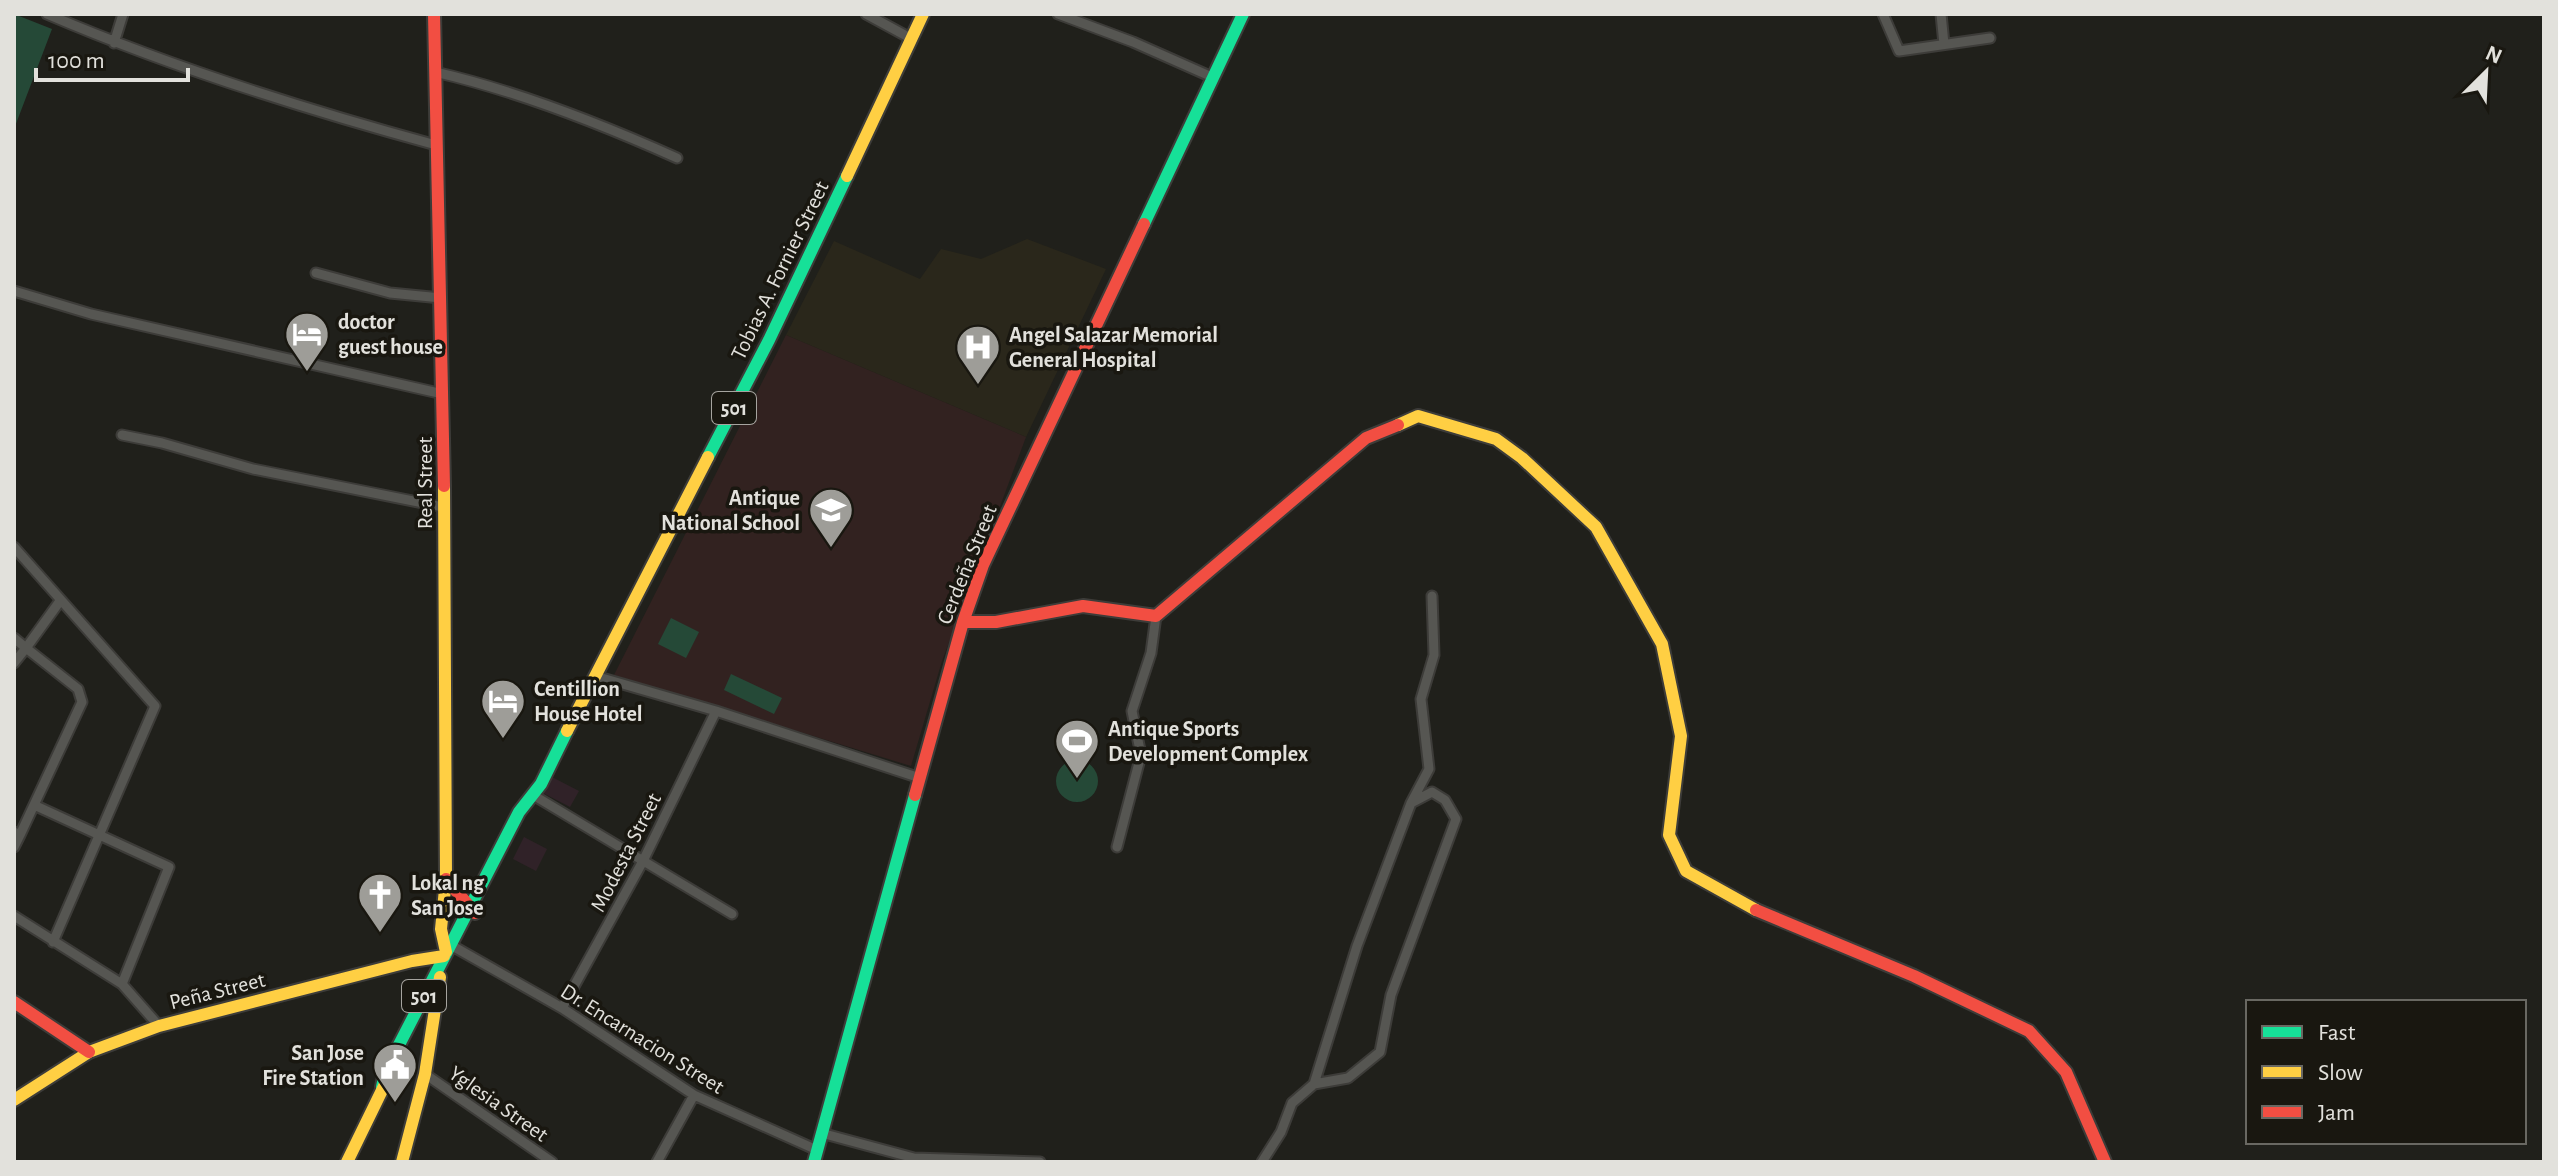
<svg xmlns="http://www.w3.org/2000/svg" width="2558" height="1176" font-family="'Alegreya Sans',sans-serif">
	<rect width="100%" height="100%" fill="#20201b"/>
	<!-- commercial -->
	<path fill="#302228" d="M552,777l27,14 -9,16 -27,-14z
		M524,837l23,12 -11,22 -23,-12z"/>
	<!-- built -->
	<path fill="#2a271b" d="M1027,239l79,30 -80,168 -240,-102 48,-94 86,38 21,-30 40,10z"/>
	<!-- education -->
	<path fill="#322220" d="M786,335l240,102 -84,224 -31,105 -297,-91z"/>
	<!-- green -->
	<path fill="#254937" d="M14,14l38,15 -38,100z
		M671,618l28,14 -13,26 -28,-14z
		M731,674l51,24 -8,16 -50,-24z
		M1056 781a21 21 0 1 1 42 0a21 21 0 1 1-42 0Z"/>
	<g fill="none" stroke-linecap="round" stroke-linejoin="round">
		<!-- street casing -->
		<g stroke="#3d3c39" stroke-width="13">
			<path id="street" d="M47,14c126,54 257,95 389,131
				M866,14l46,25
				M1058,14l75,28 79,35
				M1883,14l16,37 91,-13
				M1941,14l3,30
				M114,43l9,-29
				M435,72c83,19 164,51 242,86
				M316,273l74,20 51,5
				M14,291l77,23 352,80
				M122,435l40,8 91,26 190,38
				M14,547l141,159 -102,236
				M14,638l12,10 -12,15
				M595,676l121,35 204,67
				M533,795l199,119
				M34,805l135,62 -47,117
				M14,832l6,3 62,-133 -4,-13 -52,-41 34,-47
				M14,847l6,-12
				M1117,847l24,-92 -9,-44 19,-58 5,-37
				M14,916l108,68 37,42
				M456,948l106,60 132,87 123,55
				M562,1008l81,-147 73,-150
				M425,1074l127,88
				M1314,1084l34,-6 32,-26 11,-57 65,-176 -11,-19 -13,-8 -21,11
				M821,1133l93,25 126,4
				M657,1162l37,-67
				M1262,1162l19,-30 11,-29 22,-19 43,-138 54,-143 18,-34 -8,-70 13,-44 -2,-59"/>
		</g>
		<!-- fast casing -->
		<g stroke="#3d3c39" stroke-width="16">
			<path id="fast" d="M1144,224l99,-210
				M708,457l61,-117 78,-164
				M382,1087l3,-15 134,-260 22,-28 26,-53
				M814,1162l101,-367"/>
		</g>
		<!-- slow casing -->
		<g stroke="#3d3c39" stroke-width="16">
			<path id="slow" d="M847,176l76,-162
				M1398,425l20,-9 78,23 26,19 74,69 66,117 19,92 -12,99 17,36 70,39
				M444,486l2,393 -5,50 5,23
				M567,731l141,-274
				M14,1100l75,-48 70,-26 253,-65 32,-5
				M347,1162l40,-82
				M402,1162l23,-88 15,-97"/>
		</g>
		<!-- jam casing -->
		<g stroke="#3d3c39" stroke-width="16">
			<path id="jam" d="M434,14l10,472
				M963,622h33l87,-16 73,10 210,-178 32,-13
				M915,795l48,-173 20,-57 161,-341
				M446,879l29,34
				M1756,910l158,66 115,55 37,41 39,90
				M14,1002l75,50"/>
		</g>
		<!-- street -->
		<use href="#street" stroke="#565652" stroke-width="9"/>
		<!-- fast -->
		<use href="#fast" stroke="#16e098" stroke-width="12"/>
		<!-- slow -->
		<use href="#slow" stroke="#ffcf43" stroke-width="12"/>
		<!-- jam -->
		<use href="#jam" stroke="#f24e42" stroke-width="12"/>
	</g>
	<!-- icons -->
	<defs>
		<g id="hotel-pin" transform="scale(2.3)"><path d="M0 17L-7.5 6A9.5 9.5 0 1 1 7.5 6Z" fill="#9e9d98" stroke="#191710"/><path d="M-6-4.5h1.5V1H6V5H4.5V3h-9V5H-6ZM-4 0a1.8 1.8 0 1 1 3.6 0ZM.5 0V-2.5h3Q6-2.5 6 0Z" fill="#fff"/></g>
		<g id="hospital-pin" transform="scale(2.3)"><path d="M0 17L-7.5 6A9.5 9.5 0 1 1 7.5 6Z" fill="#9e9d98" stroke="#191710"/><path d="M-5-5h3v3.5h4V-5h3V5h-3V1.5h-4V5h-3Z" fill="#fff"/></g>
		<g id="school-pin" transform="scale(2.3)"><path d="M0 17L-7.5 6A9.5 9.5 0 1 1 7.5 6Z" fill="#9e9d98" stroke="#191710"/><path d="M0-5L7-2L0 1L-7-2ZM-4 1L0 2.5L4 1V4Q0 6-4 4Z" fill="#fff"/></g>
		<g id="stadium-pin" transform="scale(2.3)"><path d="M0 17L-7.5 6A9.5 9.5 0 1 1 7.5 6Z" fill="#9e9d98" stroke="#191710"/><path d="M0-5a6.5 5 0 1 0 0 10a6.5 5 0 1 0 0-10ZM-3.5-1.8h7v3.6h-7Z" fill="#fff"/></g>
		<g id="church-pin" transform="scale(2.3)"><path d="M0 17L-7.5 6A9.5 9.5 0 1 1 7.5 6Z" fill="#9e9d98" stroke="#191710"/><path d="M-1.2-6h2.4v3.5h3.3v2.4h-3.3V6h-2.4V-.1h-3.3v-2.4h3.3Z" fill="#fff"/></g>
		<g id="civic-pin" transform="scale(2.3)"><path d="M0 17L-7.5 6A9.5 9.5 0 1 1 7.5 6Z" fill="#9e9d98" stroke="#191710"/><path d="M-.6-6.5H3V-4.5H.6V-3L4-1V1h2V6H-6V1h2V-1L-.6-3ZM-1.2 2.5V6h2.4V2.5Z" fill="#fff"/></g>
	</defs>
	<g fill-rule="evenodd">
		<use href="#hotel-pin" x="307" y="334"/>
		<use href="#hospital-pin" x="978" y="347"/>
		<use href="#school-pin" x="831" y="510"/>
		<use href="#hotel-pin" x="503" y="701"/>
		<use href="#stadium-pin" x="1077" y="741"/>
		<use href="#church-pin" x="380" y="895"/>
		<use href="#civic-pin" x="395" y="1065"/>
	</g>
	<g text-anchor="middle" stroke-width="7" stroke-linejoin="round" paint-order="stroke">
		<!-- shield labels -->
		<g fill="#191710" stroke="#a6a49f" stroke-width="2">
			<rect x="712" y="392" width="44" height="32" rx="6"/>
			<rect x="402" y="980" width="44" height="32" rx="6"/>
		</g>
		<g font-size="20" font-weight="bold" fill="#e2e1dc">
			<text x="734" y="415">501</text>
			<text x="424" y="1003">501</text>
		</g>
		<!-- street labels -->
		<g font-size="22" fill="#e2e1dc" stroke="#191710">
			<text transform="translate(779 270) rotate(-64)" y="8">Tobias A. Fornier Street</text>
			<text transform="translate(424 483) rotate(-90)" y="8">Real Street</text>
			<text transform="translate(966 564) rotate(-68)" y="8">Cerdeña Street</text>
			<text transform="translate(625 852) rotate(-63)" y="8">Modesta Street</text>
			<text transform="translate(217 990) rotate(-14)" y="8">Peña Street</text>
			<text transform="translate(643 1038) rotate(32)" y="8">Dr. Encarnacion Street</text>
			<text transform="translate(499 1103) rotate(35)" y="8">Yglesia Street</text>
		</g>
		<!-- poi labels -->
		<g font-size="22" font-weight="bold" fill="#e2e1dc" stroke="#191710" text-anchor="start">
			<text x="338" y="329">doctor<tspan x="338" dy="25">guest house</tspan></text>
			<text x="1009" y="342">Angel Salazar Memorial<tspan x="1009" dy="25">General Hospital</tspan></text>
			<text x="800" y="505" text-anchor="end">Antique<tspan x="800" dy="25">National School</tspan></text>
			<text x="534" y="696">Centillion<tspan x="534" dy="25">House Hotel</tspan></text>
			<text x="1108" y="736">Antique Sports<tspan x="1108" dy="25">Development Complex</tspan></text>
			<text x="411" y="890">Lokal ng<tspan x="411" dy="25">San Jose</tspan></text>
			<text x="364" y="1060" text-anchor="end">San Jose<tspan x="364" dy="25">Fire Station</tspan></text>
		</g>
	</g>
	<!-- border -->
	<rect width="2558" height="1176" fill="none" stroke="#e2e1dc" stroke-width="32"/>
	<!-- legend -->
	<rect x="2246" y="1000" width="280" height="144" fill="#191710" stroke="#696862" stroke-width="2"/>
	<rect x="2262" y="1026" width="40" height="12" fill="#16e098" stroke="#696862" stroke-width="2"/>
	<text x="2318" y="1040" font-size="24" fill="#e2e1dc">Fast</text>
	<rect x="2262" y="1066" width="40" height="12" fill="#ffcf43" stroke="#696862" stroke-width="2"/>
	<text x="2318" y="1080" font-size="24" fill="#e2e1dc">Slow</text>
	<rect x="2262" y="1106" width="40" height="12" fill="#f24e42" stroke="#696862" stroke-width="2"/>
	<text x="2318" y="1120" font-size="24" fill="#e2e1dc">Jam</text>
	<!-- north arrow -->
	<g transform="translate(2486 72) rotate(24)" stroke="#191710" stroke-width="6" paint-order="stroke">
	<path d="M0-6L14 30L0 20L-14 30Z" fill="#e2e1dc"/>
	<text y="-12" font-size="22" font-weight="bold" text-anchor="middle" fill="#e2e1dc">N</text>
	</g>
	<!-- scale -->
	<path d="M36 68v12h152v-12" fill="none" stroke="#e2e1dc" stroke-width="4"/>
	<text x="48" y="68" font-size="24" fill="#e2e1dc" stroke="#191710" stroke-width="6" paint-order="stroke">100 m</text>
</svg>
